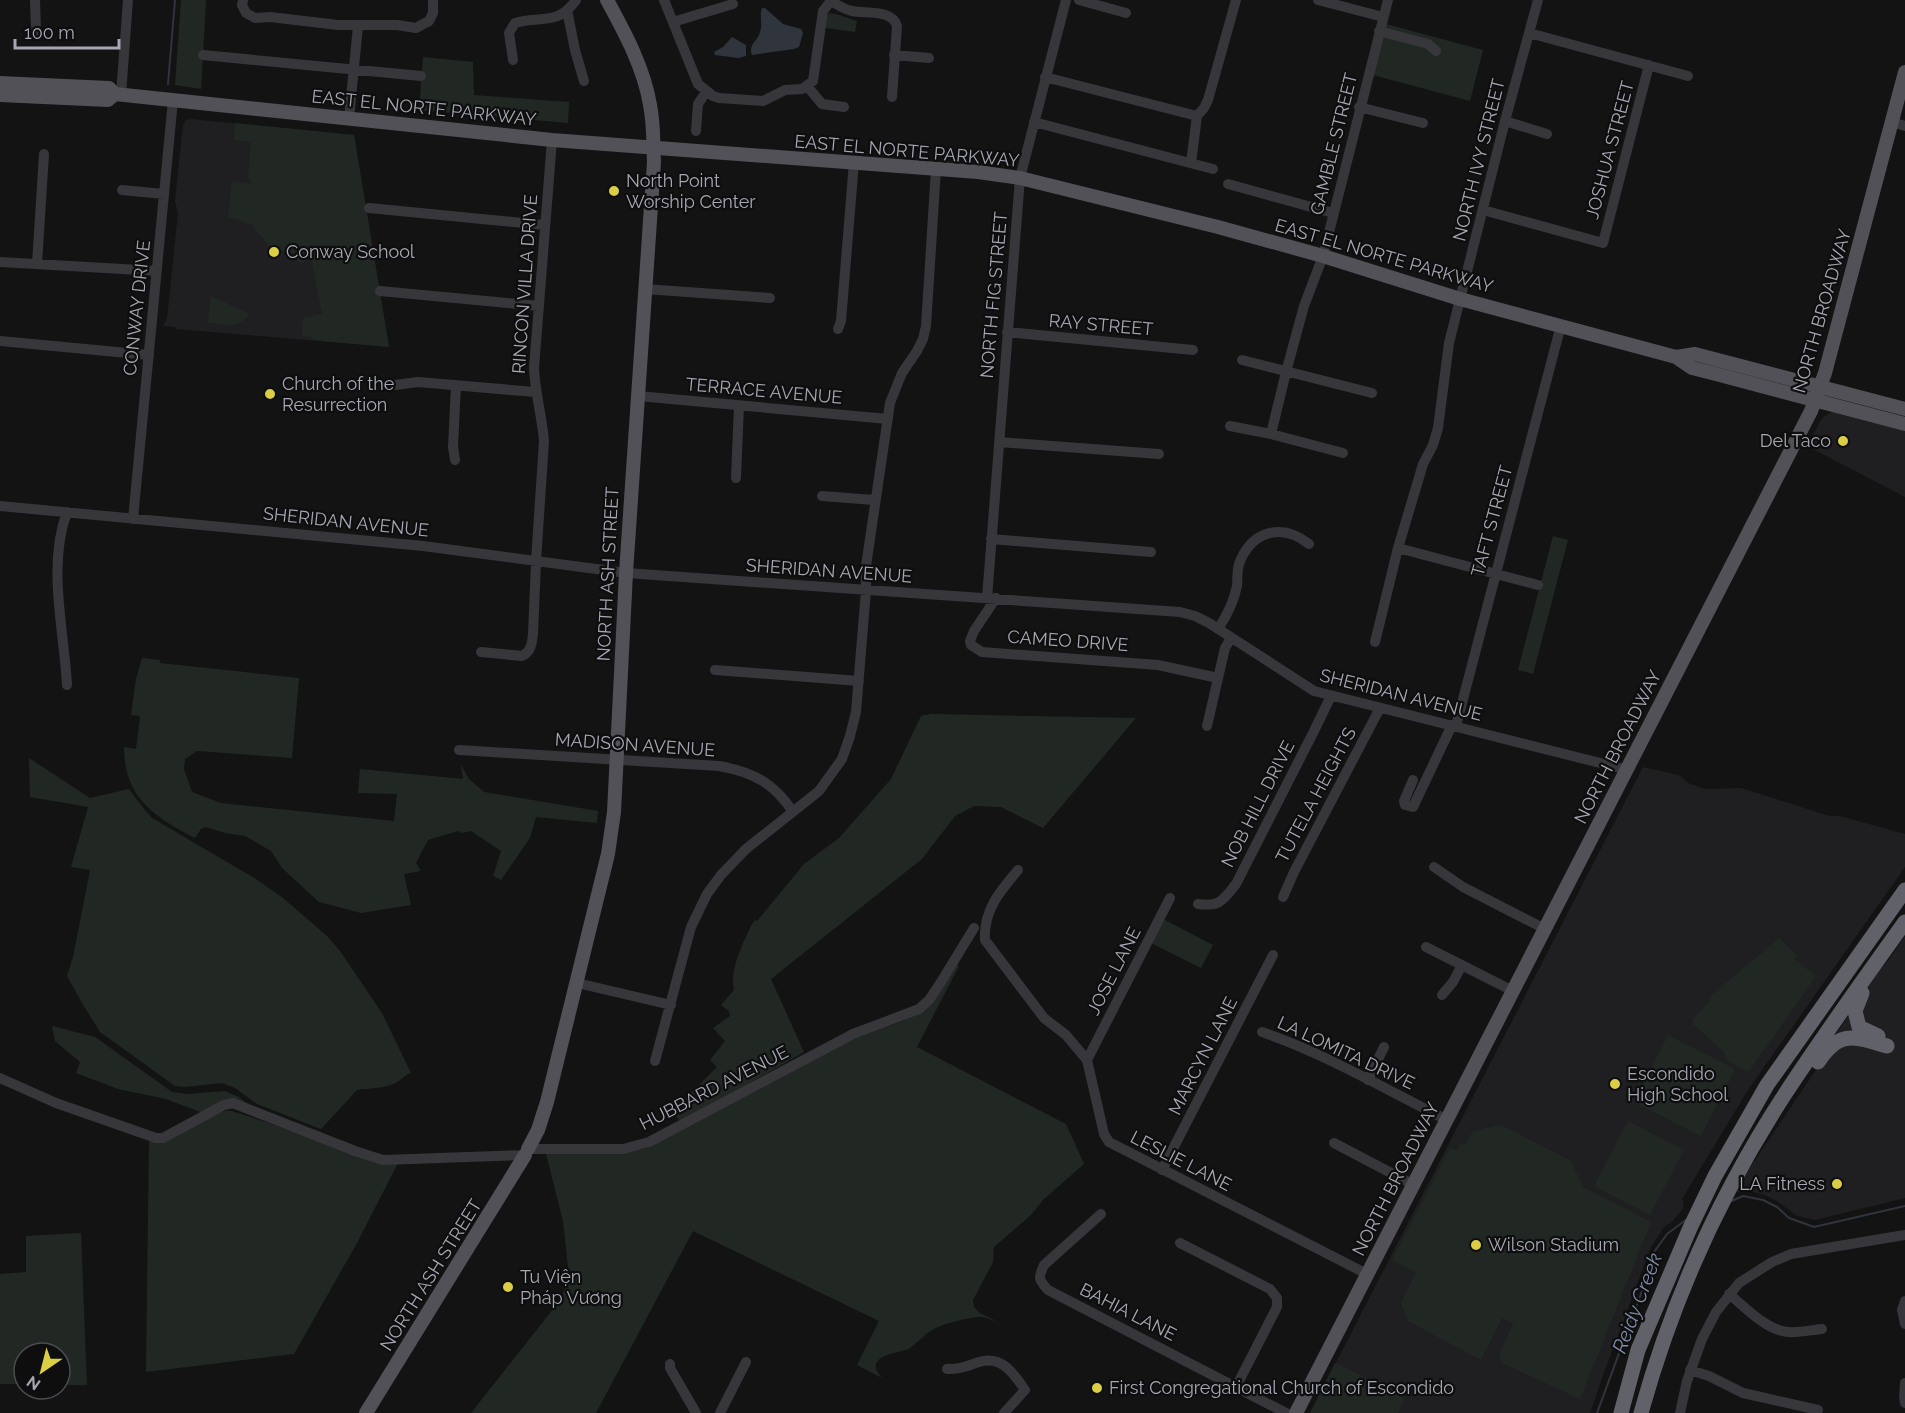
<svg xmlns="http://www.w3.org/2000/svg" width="1905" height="1413" font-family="Raleway,sans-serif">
	<rect width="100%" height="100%" fill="#131314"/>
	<!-- built -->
	<path fill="#1f1f21" d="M191,119l163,16 35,212 -213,-18 -1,-2 -12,-1 4,-8 11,-105 -3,-12 8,-76 3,-5z
		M1832,412l73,19v66l-98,-51 15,-28z
		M1643,767l36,8 11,9 15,5 36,-1 89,28h10l65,18v33l-157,223 -66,109 2,6 -2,5 -9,11 -9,6 -13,20 -46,123 -15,43h-280z
		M1905,936v262l-90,22 -18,-4 -20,-15 -12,-6 -12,-3h-17l9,-17 81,-120 10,-21 42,-63 10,-10z"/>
	<!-- green -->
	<path fill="#212824" d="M181,0h25l-5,89 -26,-4z
		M830,13l9,2 18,6 -2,11 -30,-4 2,-13z
		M1386,24l97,26 -13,51 -97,-26z
		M423,57l50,5 1,33 95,7 -1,21 -149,-13z
		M235,123l119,12 35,212 -76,-7 -1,-3 -10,-1 1,-18 19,-4 -11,-56 -10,6 -12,-13 -14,-1 -5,-3 -19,-23 -23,-7 4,-36 19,3v-4l-3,-2 3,-36 -17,-2z
		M211,296l39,18c-12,16 -25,10 -42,9z
		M1553,536l15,4 -35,134 -15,-4z
		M142,658l18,2v3l139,15 -7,80 -95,-7 -12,8 -1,10 8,23 29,11 173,18 3,-27 -39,-1 2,-24 103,10 -2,-14 8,14 15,13 114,19 -1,12 -61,-6 -6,21 -29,42 -8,-4 8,-25 -30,-20 -9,2 -4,-2 -30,9 -12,23 5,8 -17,3 7,31 -50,8 -42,-11 -37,-34 -11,-17 -26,-15 -20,-3 -19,-6 -5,2 -6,9c-41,-21 -71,-41 -71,-91l12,2 4,-33 -9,-1 5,-36z
		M930,714l206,4 -93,110 -42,-21 -27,-1 -19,10 -33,43 -151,120 33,73 -123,70 -9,-10 45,-45 -7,-7 15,-19 -12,-13 17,-12 -1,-5 -8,-6 13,-15c-5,-20 10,-49 18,-66l3,-4 2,1 47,-57 35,-26 52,-59 30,-63z
		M29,758l61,40 39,-9 15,20 8,9 104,61 27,19 44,38 13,15 42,62 29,60c-7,2 -9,7 -16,10 -11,6 -26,5 -38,7l-36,39 -64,-25 -22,-16 -13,-5 -37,4 -10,-1 -75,-54 -18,-29 -15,-27 6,-19 17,-87 -19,-3 17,-60 -58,-10z
		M1163,919l50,26 -12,23 -50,-25z
		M1778,939h2l17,17 -3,3 22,17 -66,94 -4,1 -20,-12 -1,-6 -31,-28 -1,-6 18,-19 -2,-3 3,-2z
		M956,964l3,2 -42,81 149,77 18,40 -41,36 -12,15 -37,32 -1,15 -20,38 1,7 6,6 18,9c-6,-2 -12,-5 -18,-5 -11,0 -37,7 -46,12 -10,5 -17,15 -26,20 -13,5 -46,7 -26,29l-25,-13 22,-44 -186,-90 -97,182h-125l90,-114 8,-23 -6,-55 -17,-67 70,-1 28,-4 189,-102 72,-27 20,-11z
		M52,1026l43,11 77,55 16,2 37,-3 14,6 6,5 -1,2 -41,9 -37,-14 -48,-10 -42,-16 4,-11 -25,-21z
		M1668,1035l67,34 -34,67 -67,-34z
		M225,1111h7l37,12 99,37 30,3 -41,80 -63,111 -148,18 3,-233z
		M1628,1121l56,29 -34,65 -56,-29z
		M1501,1125l70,36 12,26 68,35 -71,177 -78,-36 -3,-8 14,-32 -11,-5 -21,42 -73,-39 -7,-18 15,-31 -24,-12 58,-112 7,3 4,-7 4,1 8,-14z
		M81,1233l6,152h-27v-32h-36v31h-24v-110l26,-2v-36z
		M1335,1363l67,32 1,6 -5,12h-88z"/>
	<!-- water -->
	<path fill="#30343d" d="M762,8h3l18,16 18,5 2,4 -4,14 -5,2 -42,6c-4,-10 5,-13 8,-23 3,-8 -1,-17 2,-24z
		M732,37l14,8v11l-8,2 -23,-3 -1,-3 9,-5z"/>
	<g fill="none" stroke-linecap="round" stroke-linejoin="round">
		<!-- stream -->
		<path stroke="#30343d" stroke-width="2" d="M168,84l7,-84
			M1729,1202l14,-6 20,4 14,7 12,11 25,9 91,-21
			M1597,1413l45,-122 10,-36 15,-21 20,-15"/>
		<!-- minor -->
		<path stroke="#37363a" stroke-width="10" d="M35,0l1,31
			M243,0l-1,5 4,8 9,5 15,-1 68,8h59l19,3 13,-7 4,-8v-13
			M664,0l34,84 15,12 6,2 44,3 22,-11 17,-1 11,-8 10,-70 8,-10
			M830,0c7,5 13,9 22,11 14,3 40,-2 45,15l-5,71
			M1079,0l47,13
			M1318,0l65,17
			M567,10l8,40 9,31
			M673,22l60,-18
			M1379,31l49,13 8,7
			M1529,33l159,43
			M203,55l218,21
			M894,55l35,3
			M513,60l-4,-27 6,-10c25,-8 42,4 61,-23
			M1045,77l152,39
			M807,86l15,18 22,3
			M121,95l7,-95
			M1359,107l64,16
			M1197,116l7,-8 4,-8 28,-100
			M349,118l9,-92
			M1505,121l42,13
			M1034,122l179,47
			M1892,122l13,4
			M696,131l2,-27 8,-12
			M1191,163l6,-47
			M1228,184l105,29
			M122,190l42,4
			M369,208l175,17
			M1483,210l120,33 46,-178
			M0,262l157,9
			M37,264l7,-110
			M645,289l125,9
			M380,291l159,15
			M838,329l3,-8 13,-159
			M1007,332l186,18
			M0,341l149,14
			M1242,360l130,33
			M395,385l23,-3 117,10
			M638,396l250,23
			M1230,426l41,8 72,19
			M1271,434l15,-62 18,-66 19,-50 65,-256
			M999,442l160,12
			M455,460l-2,-13 3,-62
			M736,478l3,-72
			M822,496l52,4
			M0,506l423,40 203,27 554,39 15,4 14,7 105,68 314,79
			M67,512c-20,54 -3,117 0,173
			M133,519l40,-419
			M991,539l160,13
			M1398,548l140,37
			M987,598l33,-420 46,-178
			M996,598l-22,33 -4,10 1,4 11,7 176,13 60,13
			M1218,629c8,-12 16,-28 19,-43 1,-9 -1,-18 4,-27 14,-30 43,-35 68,-15
			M1375,642l23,-94 25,-84 10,-19 5,-17 11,-85 56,-222 33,-121
			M481,652l41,4c9,-4 10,-13 11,-22l3,-73 8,-120c-2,-25 -9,-48 -10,-73l18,-228
			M715,670l144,11
			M1207,726l18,-78 6,-10
			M1456,726l105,-401
			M459,750l260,16c34,6 55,17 74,46
			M1413,780l-9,21 1,4 8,2 39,-82
			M1434,867l29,20 82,42
			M1018,870c-18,21 -35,41 -33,70l59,78 22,17 21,25 17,74 5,8 258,132
			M1283,897l11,-25 86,-164
			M1198,904c22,3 25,-4 38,-20l77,-151 18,-37
			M1426,947l87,44
			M577,983l94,22
			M1442,995l11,-13 9,-17
			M1262,1032c64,22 125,58 185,88
			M1087,1060l83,-162
			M655,1061l36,-134 16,-33 14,-19 25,-26 73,-58 23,-32 8,-23 6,-24 10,-122v-24l24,-163 12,-30 15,-22 6,-12 3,-13 10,-157
			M0,1078l56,25 100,35h7l61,-33 9,-2 122,48 28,9 142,-5 3,-6h95l26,-7 204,-108 66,-25 10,-9 12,-18 33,-54
			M1368,1080l16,-33
			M1334,1143l80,42
			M1162,1170l111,-215
			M1101,1214l-57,51c-6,13 -6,14 4,25l238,123
			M1180,1243l90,46 7,9v9l-41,80
			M1729,1294c17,14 37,36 59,38 11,1 23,-2 34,-3
			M1905,1301l-3,9 3,14
			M670,1364v4l26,45
			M947,1369c15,0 19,-3 32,-7 23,-7 35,12 46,28l-21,23
			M1690,1370l19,6 34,17 75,17
			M1905,1383l-1,14 1,6
			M720,1413l26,-51
			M1680,1413l7,-32 15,-42 14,-27 23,-29 33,-21 19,-8 114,-19"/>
		<!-- major -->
		<path stroke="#515157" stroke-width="14" d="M0,83l109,5 6,6 437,46 426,32 42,6 198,49 105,29 137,43 216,58 16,11 20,5 193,51
			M0,95l108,5 7,-6
			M1676,357l19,-3 210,55
			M528,1149l10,-19 9,-28 61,-248 6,-42 12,-239 28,-411c-1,-19 0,-38 -4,-57 -6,-37 -25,-72 -43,-105
			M366,1413l159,-258
			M1296,1413l515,-1002 14,-38 80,-301"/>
		<!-- highway -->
		<path stroke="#616169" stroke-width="15" d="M1862,993l-7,18 4,16 19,9
			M1818,1062c22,-33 36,-25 69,-16
			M1621,1413l17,-63 52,-122 25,-52 52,-91 138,-195
			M1641,1413c31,-112 80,-221 144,-319 38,-58 79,-115 120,-172"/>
	</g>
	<!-- markers -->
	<g fill="#dbcd44" stroke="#0e0e0f" stroke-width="2">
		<circle cx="614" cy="191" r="6"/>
		<circle cx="274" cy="252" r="6"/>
		<circle cx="270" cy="394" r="6"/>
		<circle cx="1843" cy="441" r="6"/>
		<circle cx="1615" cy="1084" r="6"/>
		<circle cx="1837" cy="1184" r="6"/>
		<circle cx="1476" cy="1245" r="6"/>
		<circle cx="508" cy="1287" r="6"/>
		<circle cx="1097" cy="1388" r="6"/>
	</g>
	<g text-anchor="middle" stroke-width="4.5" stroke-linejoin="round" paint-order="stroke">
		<!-- street labels -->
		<g font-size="18" fill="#a6a7b3" stroke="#0e0e0f">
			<text transform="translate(424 108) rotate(6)" y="6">EAST EL NORTE PARKWAY</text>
			<text transform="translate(1334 144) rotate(-76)" y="6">GAMBLE STREET</text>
			<text transform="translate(1610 150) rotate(-75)" y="6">JOSHUA STREET</text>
			<text transform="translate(907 151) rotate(5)" y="6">EAST EL NORTE PARKWAY</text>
			<text transform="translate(1479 160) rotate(-76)" y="6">NORTH IVY STREET</text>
			<text transform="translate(1384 256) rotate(16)" y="6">EAST EL NORTE PARKWAY</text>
			<text transform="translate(525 284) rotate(-86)" y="6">RINCON VILLA DRIVE</text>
			<text transform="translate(994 295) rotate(-85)" y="6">NORTH FIG STREET</text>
			<text transform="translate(137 308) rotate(-84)" y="6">CONWAY DRIVE</text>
			<text transform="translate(1822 311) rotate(-74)" y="6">NORTH BROADWAY</text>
			<text transform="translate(1101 325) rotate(5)" y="6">RAY STREET</text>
			<text transform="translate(764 391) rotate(5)" y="6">TERRACE AVENUE</text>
			<text transform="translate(1492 521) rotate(-75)" y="6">TAFT STREET</text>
			<text transform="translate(346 522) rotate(6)" y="6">SHERIDAN AVENUE</text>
			<text transform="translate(829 571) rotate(4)" y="6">SHERIDAN AVENUE</text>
			<text transform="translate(608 574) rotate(-87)" y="6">NORTH ASH STREET</text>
			<text transform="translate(1068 641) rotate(4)" y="6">CAMEO DRIVE</text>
			<text transform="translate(1401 695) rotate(14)" y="6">SHERIDAN AVENUE</text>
			<text transform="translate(635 745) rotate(4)" y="6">MADISON AVENUE</text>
			<text transform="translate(1618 747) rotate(-63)" y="6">NORTH BROADWAY</text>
			<text transform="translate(1316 795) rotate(-62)" y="6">TUTELA HEIGHTS</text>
			<text transform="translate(1258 804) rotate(-63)" y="6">NOB HILL DRIVE</text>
			<text transform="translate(1114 971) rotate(-63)" y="6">JOSE LANE</text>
			<text transform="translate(1346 1053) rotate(25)" y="6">LA LOMITA DRIVE</text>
			<text transform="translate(1203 1056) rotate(-63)" y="6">MARCYN LANE</text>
			<text transform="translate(714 1088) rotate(-27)" y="6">HUBBARD AVENUE</text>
			<text transform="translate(1181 1161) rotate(27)" y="6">LESLIE LANE</text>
			<text transform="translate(1396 1179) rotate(-63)" y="6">NORTH BROADWAY</text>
			<text transform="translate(431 1275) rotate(-58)" y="6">NORTH ASH STREET</text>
			<text transform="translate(1128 1312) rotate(27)" y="6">BAHIA LANE</text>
		</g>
		<!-- poi labels -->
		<g font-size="18" fill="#a6a7b3" stroke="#0e0e0f" text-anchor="start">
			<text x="626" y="187">North Point<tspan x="626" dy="21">Worship Center</tspan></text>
			<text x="286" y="258">Conway School</text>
			<text x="282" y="390">Church of the<tspan x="282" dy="21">Resurrection</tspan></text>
			<text x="1831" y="447" text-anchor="end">Del Taco</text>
			<text x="1627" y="1080">Escondido<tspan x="1627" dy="21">High School</tspan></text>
			<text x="1825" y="1190" text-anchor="end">LA Fitness</text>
			<text x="1488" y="1251">Wilson Stadium</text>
			<text x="520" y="1283">Tu Viện<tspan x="520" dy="21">Pháp Vương</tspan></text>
			<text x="1109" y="1394">First Congregational Church of Escondido</text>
		</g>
		<!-- water labels -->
		<g font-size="20" font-style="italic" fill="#818daa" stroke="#0e0e0f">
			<text transform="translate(1637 1303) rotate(-69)" y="7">Reidy Creek</text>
		</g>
	</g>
	<!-- north arrow -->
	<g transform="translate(42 1371) rotate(215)"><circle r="28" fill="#0e0e0f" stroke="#4b4b51" stroke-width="1.5"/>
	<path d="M0-4.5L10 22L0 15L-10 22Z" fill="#dbcd44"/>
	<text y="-9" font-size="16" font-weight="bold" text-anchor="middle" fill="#a6a7b3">N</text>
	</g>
	<!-- scale -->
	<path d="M15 39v9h104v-9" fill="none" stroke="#a6a7b3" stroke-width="3"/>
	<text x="24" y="39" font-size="18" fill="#a6a7b3" stroke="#0e0e0f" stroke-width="4.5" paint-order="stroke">100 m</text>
</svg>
